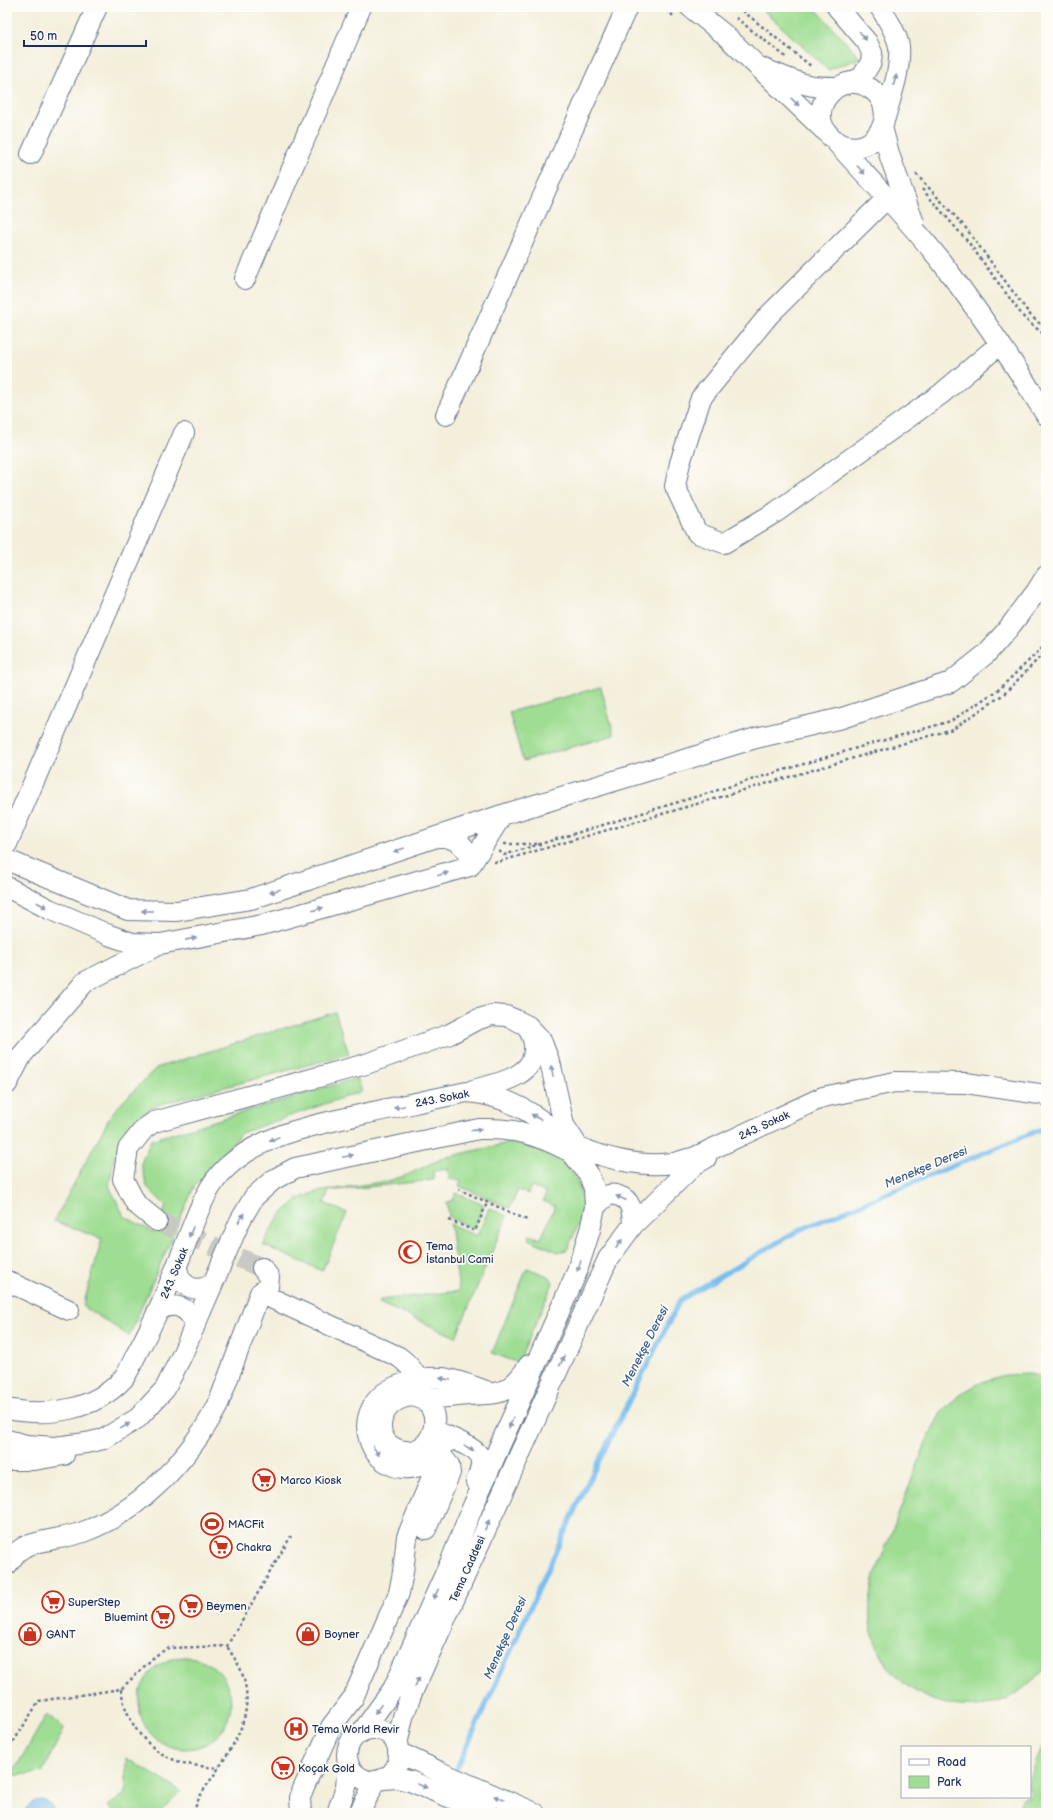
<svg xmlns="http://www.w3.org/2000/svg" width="1053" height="1820" font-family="'Balsamiq Sans',sans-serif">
	<rect width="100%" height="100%" fill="#fdfcf7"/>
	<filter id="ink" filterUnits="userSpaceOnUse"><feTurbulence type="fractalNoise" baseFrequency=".025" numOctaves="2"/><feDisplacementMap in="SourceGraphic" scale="8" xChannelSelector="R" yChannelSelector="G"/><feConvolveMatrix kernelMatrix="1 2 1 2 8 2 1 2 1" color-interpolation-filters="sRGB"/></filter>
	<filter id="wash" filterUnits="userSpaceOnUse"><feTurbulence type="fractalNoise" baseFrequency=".012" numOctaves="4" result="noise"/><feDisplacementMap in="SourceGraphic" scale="16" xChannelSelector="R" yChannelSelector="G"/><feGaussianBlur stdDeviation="0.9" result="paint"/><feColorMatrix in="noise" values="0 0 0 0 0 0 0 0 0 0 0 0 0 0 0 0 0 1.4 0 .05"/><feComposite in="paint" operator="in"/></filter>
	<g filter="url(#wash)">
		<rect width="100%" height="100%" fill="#f3efdb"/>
		<!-- green -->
		<path fill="#9edd92" stroke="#5c8678" d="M760,7h54l46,51 -32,12z
			M601,687l13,48 -91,26 -14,-49z
			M335,1012l14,42 -195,52 -28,24 -11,24 -6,32 15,30 29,16 13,-26 -19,-19 -6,-24 10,-23 206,-62 5,13 -121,42 -47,54 -65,149 -46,-30 19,-67 -48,-18 58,-108 44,-45z
			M512,1142c6,1 13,1 19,2 27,8 53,33 51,62 0,15 -9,30 -15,44l-9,2 -30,-13 2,-4 11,4 14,-33 -12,-5 3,-8 -15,-7 -3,8 -10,-4 -8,18 -51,-22 2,-5 -12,-2 -1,-10 -15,2 1,9 -105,11 -5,12 23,10 -25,58 -59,-26 11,-21 9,-12 15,-13 18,-7 72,-11 19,-6 36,-17z
			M456,1193l28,12 -10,24 -25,-12 -2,-14 6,-3z
			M489,1208l18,8 -51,121 -77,-34 1,-3 79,-9 -9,-67 27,12z
			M527,1268l23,9 3,6 -33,76 -4,3 -24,-9z
			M1030,1374l16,4v289c-12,12 -24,25 -40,32 -44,18 -97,2 -122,-39 -6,-11 -12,-24 -14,-37 -1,-17 1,-32 5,-48l54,-140 12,-22 18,-18 22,-13 24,-7z
			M139 1703a46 46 0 1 1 92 0a46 46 0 1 1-92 0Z
			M47,1714l17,15 -22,43 -31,4z
			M1046,1737v76h-31l7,-16h8v-19z
			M126,1758l55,33 -22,22h-45l-6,-7 18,-13z"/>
		<!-- water -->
		<path fill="#78bdef" stroke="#4a76a6" d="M42,1800c7,2 12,6 12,13h-31c5,-8 9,-12 19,-13z"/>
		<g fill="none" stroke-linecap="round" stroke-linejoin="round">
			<!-- stream -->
			<path stroke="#78bdef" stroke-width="5" d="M457,1768l127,-278 96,-190 117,-69 249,-104"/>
		</g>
	</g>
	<g filter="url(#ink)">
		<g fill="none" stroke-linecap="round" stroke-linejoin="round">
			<!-- minor-tunnel -->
			<path stroke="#c8c9c2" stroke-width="20" stroke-dasharray="20 10" stroke-linecap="butt" d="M157,1221l105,47"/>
			<!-- minor casing -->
			<g stroke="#67728a" stroke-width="22">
				<path id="minor" d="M690,7l35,28 99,95
					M837,7l30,35 5,11 -1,9 -9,15 -15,7
					M880,7c7,12 17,26 19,40 2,24 -8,48 -14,71
					M757,66c16,6 34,15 51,19 9,2 19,2 28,2 4,0 7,-3 11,-4 17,-2 34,9 37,25 2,9 0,17 -5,24 -24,40 -88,-10 -42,-45
					M882,127l8,30 24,66
					M835,141c36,40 75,80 108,123 37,49 71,99 103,151
					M31,154l66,-147
					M887,198l-118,117 -68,83 -21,65 -5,23 22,47 27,10 52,-31 165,-118 59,-50
					M245,279l116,-272
					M446,415l181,-408
					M441,836c19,4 27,10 29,30
					M7,844l177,-411
					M7,860l121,50 49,1 74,-12 251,-84 254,-77 86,-20 109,-36 35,-28 22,-25 28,-37 10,-16
					M7,887l42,22 60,26 23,8 28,1 102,-19 208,-59 32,-51
					M7,1084l15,-29 63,-73 73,-37
					M473,1090c22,-6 65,-13 61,-45 0,-5 -3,-11 -5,-15
					M595,1207c4,-4 8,-9 14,-12 3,-1 7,0 10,1 13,4 13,16 14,29
					M157,1221l-21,-17 -13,-25 5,-30 16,-20 10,-7 212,-58 84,-30 26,-14 16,-5 14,1 10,4 12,6 13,14 10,26 13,59 11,17
					M177,1267c2,20 20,28 36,16
					M7,1281l62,29
					M260,1293l139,64c15,11 21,23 23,41 16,1 31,-2 47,-3 32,-1 41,-1 60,-30
					M157,1312c16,-13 36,-4 37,16
					M412,1396c38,6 23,64 -12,54 -31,-9 -22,-51 12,-54z
					M7,1409c41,8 87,2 117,-31 5,-7 9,-17 13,-25 20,-36 35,-75 50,-113 10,-25 19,-54 40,-73 37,-34 89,-42 137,-53 34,-7 68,-15 103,-22 28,2 52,12 75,29 9,6 16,14 24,19 28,17 74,28 107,23 6,-1 13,-4 20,-5l130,-61 72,-15 71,1 80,12
					M436,1431c10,5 40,16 44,26 3,8 -1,17 -4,25
					M447,1436c-2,13 -13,24 -25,29 -52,20 -84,-63 -16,-82 12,-4 24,-6 36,-5 15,2 30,8 44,13
					M7,1440l19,5 29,2 31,-4 18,-4 34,-21 27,-29 17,-34 58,-134 14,-24 19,-17 22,-12 184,-39c35,-1 56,5 88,21
					M7,1460h27l30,-5
					M426,1529l24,-56 -1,-8 -10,-12
					M7,1565l10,-13 7,-5c19,-8 40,-8 59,-15 58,-21 105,-72 134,-125l43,-114 8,-6 1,-10 -7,-9
					M347 1755a26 26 0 1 1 52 0a26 26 0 1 1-52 0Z
					M362,1732l31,-43 57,-126 23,-57 103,-232 14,-44 5,-23 -1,-19 -6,-15 -17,-21
					M397,1745l6,-28 8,-22 197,-436 25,-34 61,-60 12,-7
					M398,1752l42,20 95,41
					M384,1779l12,-1 14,3 77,32
					M301,1813l-1,-15 3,-9 28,-62 22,-29 46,-105 4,-21 4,-35 25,-60 1,-7 -3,-9
					M337,1813l9,-26 2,-24
					M359,1813l17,-32"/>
			</g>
			<!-- path -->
			<path stroke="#67728a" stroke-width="2.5" stroke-dasharray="3 3" stroke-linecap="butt" d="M661,7l14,10
				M738,7l74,60
				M736,18l50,39
				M916,174l49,53 66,89 15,13
				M922,189l47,54 56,76 21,17
				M504,844h35
				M499,851l5,4 349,-106 98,-28 48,-32 40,-38 7,-10
				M494,862h4l455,-133 51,-35 42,-43
				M458,1189l69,31
				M449,1220l26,11 12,-28
				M121,1689c6,42 37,74 80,77 6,1 12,2 18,1
				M7,1752l32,-51 82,-12 34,-33 13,-8 59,-2 64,-110
				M194,1813c3,-15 11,-25 20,-38 21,-32 42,-61 28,-102 -3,-9 -10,-18 -15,-27"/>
			<!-- minor -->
			<use href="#minor" stroke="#fff" stroke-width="20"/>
		</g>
		<!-- one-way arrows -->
		<defs><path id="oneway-solid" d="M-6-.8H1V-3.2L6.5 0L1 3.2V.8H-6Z"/></defs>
		<g fill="#8d97ae">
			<use href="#oneway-solid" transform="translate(863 36) rotate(51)"/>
			<use href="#oneway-solid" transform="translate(895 80) rotate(-74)"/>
			<use href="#oneway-solid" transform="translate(795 102) rotate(43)"/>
			<use href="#oneway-solid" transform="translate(861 170) rotate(48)"/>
			<use href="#oneway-solid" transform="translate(399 850) rotate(161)"/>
			<use href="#oneway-solid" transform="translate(443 874) rotate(-16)"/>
			<use href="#oneway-solid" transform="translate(275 891) rotate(162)"/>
			<use href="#oneway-solid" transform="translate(42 905) rotate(28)"/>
			<use href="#oneway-solid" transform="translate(318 909) rotate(-16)"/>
			<use href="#oneway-solid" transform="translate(147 911) rotate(-180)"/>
			<use href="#oneway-solid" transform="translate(191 939) rotate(-11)"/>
			<use href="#oneway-solid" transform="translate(552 1071) rotate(-101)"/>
			<use href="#oneway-solid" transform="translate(399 1107) rotate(168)"/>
			<use href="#oneway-solid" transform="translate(536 1117) rotate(-149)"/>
			<use href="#oneway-solid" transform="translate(476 1130) rotate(-7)"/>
			<use href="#oneway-solid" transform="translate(274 1139) rotate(157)"/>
			<use href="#oneway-solid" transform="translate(348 1156) rotate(-12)"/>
			<use href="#oneway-solid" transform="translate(621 1198) rotate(-156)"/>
			<use href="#oneway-solid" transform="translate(241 1218) rotate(-60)"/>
			<use href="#oneway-solid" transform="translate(191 1232) rotate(111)"/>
			<use href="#oneway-solid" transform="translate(619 1244) rotate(-55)"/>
			<use href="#oneway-solid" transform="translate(579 1266) rotate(110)"/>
			<use href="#oneway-solid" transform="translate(562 1361) rotate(-65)"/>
			<use href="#oneway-solid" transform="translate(445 1379) rotate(-171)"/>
			<use href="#oneway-solid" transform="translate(511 1423) rotate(114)"/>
			<use href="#oneway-solid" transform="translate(125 1426) rotate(-32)"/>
			<use href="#oneway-solid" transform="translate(469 1448) rotate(28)"/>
			<use href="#oneway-solid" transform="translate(376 1451) rotate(57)"/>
			<use href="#oneway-solid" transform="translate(487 1525) rotate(-66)"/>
			<use href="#oneway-solid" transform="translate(436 1594) rotate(115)"/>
			<use href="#oneway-solid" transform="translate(417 1682) rotate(-66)"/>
			<use href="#oneway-solid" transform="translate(378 1709) rotate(126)"/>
			<use href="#oneway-solid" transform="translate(422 1786) rotate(21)"/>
			<use href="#oneway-solid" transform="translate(499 1798) rotate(-157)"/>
		</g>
	</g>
	<!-- icons -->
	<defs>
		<g id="mosque-ring" transform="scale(1.15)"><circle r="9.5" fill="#fdfcf7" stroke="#c8321e" stroke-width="1.5"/><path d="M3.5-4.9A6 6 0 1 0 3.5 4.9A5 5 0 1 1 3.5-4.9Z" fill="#c8321e"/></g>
		<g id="supermarket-ring" transform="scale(1.15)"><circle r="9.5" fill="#fdfcf7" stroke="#c8321e" stroke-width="1.5"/><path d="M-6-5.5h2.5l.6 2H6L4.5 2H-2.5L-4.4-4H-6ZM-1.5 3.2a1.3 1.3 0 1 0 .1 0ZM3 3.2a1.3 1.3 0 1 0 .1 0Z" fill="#c8321e"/></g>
		<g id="stadium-ring" transform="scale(1.15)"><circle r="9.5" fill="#fdfcf7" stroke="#c8321e" stroke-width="1.5"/><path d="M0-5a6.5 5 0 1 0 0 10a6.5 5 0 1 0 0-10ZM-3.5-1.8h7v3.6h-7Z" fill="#c8321e"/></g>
		<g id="shop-ring" transform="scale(1.15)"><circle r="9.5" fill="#fdfcf7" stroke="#c8321e" stroke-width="1.5"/><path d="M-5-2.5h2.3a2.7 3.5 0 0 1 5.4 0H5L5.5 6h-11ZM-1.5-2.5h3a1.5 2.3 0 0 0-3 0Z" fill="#c8321e"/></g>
		<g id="hospital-ring" transform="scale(1.15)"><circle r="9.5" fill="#fdfcf7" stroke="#c8321e" stroke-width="1.5"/><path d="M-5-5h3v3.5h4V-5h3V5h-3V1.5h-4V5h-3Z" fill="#c8321e"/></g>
	</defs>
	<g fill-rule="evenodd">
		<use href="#mosque-ring" x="410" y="1252"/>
		<use href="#supermarket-ring" x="264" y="1480"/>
		<use href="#stadium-ring" x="212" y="1524"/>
		<use href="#supermarket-ring" x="221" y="1547"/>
		<use href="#supermarket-ring" x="53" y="1602"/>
		<use href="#supermarket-ring" x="191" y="1606"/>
		<use href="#supermarket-ring" x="163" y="1617"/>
		<use href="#shop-ring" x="30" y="1634"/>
		<use href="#shop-ring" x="308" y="1634"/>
		<use href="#hospital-ring" x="296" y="1729"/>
		<use href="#supermarket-ring" x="283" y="1768"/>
	</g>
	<g text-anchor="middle" stroke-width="3.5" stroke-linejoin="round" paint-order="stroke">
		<!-- street labels -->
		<g font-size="11" fill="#1b2f5e" stroke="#fdfcf7">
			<text transform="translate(442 1098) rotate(-11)" y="4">243. Sokak</text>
			<text transform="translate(764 1125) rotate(-25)" y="4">243. Sokak</text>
			<text transform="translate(174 1273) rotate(-67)" y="4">243. Sokak</text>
			<text transform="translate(467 1569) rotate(-66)" y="4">Tema Caddesi</text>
		</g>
		<!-- poi labels -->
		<g font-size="11" fill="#1b2f5e" stroke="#fdfcf7" text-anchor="start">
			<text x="426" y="1250">Tema<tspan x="426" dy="13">İstanbul Cami</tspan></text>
			<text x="280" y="1484">Marco Kiosk</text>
			<text x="228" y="1528">MACFit</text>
			<text x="236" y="1551">Chakra</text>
			<text x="68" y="1606">SuperStep</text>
			<text x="206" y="1610">Beymen</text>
			<text x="148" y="1621" text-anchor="end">Bluemint</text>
			<text x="46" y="1638">GANT</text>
			<text x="324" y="1638">Boyner</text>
			<text x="312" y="1733">Tema World Revir</text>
			<text x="298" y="1772">Koçak Gold</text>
		</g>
		<!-- water labels -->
		<g font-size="12" font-style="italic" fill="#375a8a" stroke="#fdfcf7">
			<text transform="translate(926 1167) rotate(-23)" y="4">Menekşe Deresi</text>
			<text transform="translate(645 1346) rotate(-63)" y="4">Menekşe Deresi</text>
			<text transform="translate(505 1638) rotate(-66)" y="4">Menekşe Deresi</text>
		</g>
	</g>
	<!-- margin -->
	<rect width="1053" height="1820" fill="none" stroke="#fdfcf7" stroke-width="24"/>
	<!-- legend -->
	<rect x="901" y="1746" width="130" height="52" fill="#fdfcf7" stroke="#a3aaba"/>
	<rect x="909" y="1759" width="20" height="6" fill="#ffffff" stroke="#a3aaba"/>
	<text x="937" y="1766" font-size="12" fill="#1b2f5e">Road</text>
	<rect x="909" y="1776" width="20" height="12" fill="#9edd92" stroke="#a3aaba"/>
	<text x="937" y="1786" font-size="12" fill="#1b2f5e">Park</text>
	<!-- scale -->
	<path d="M24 40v6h122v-6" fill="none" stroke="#1b2f5e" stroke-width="2"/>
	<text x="30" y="40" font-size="12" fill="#1b2f5e" stroke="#fdfcf7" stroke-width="3" paint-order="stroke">50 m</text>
</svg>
